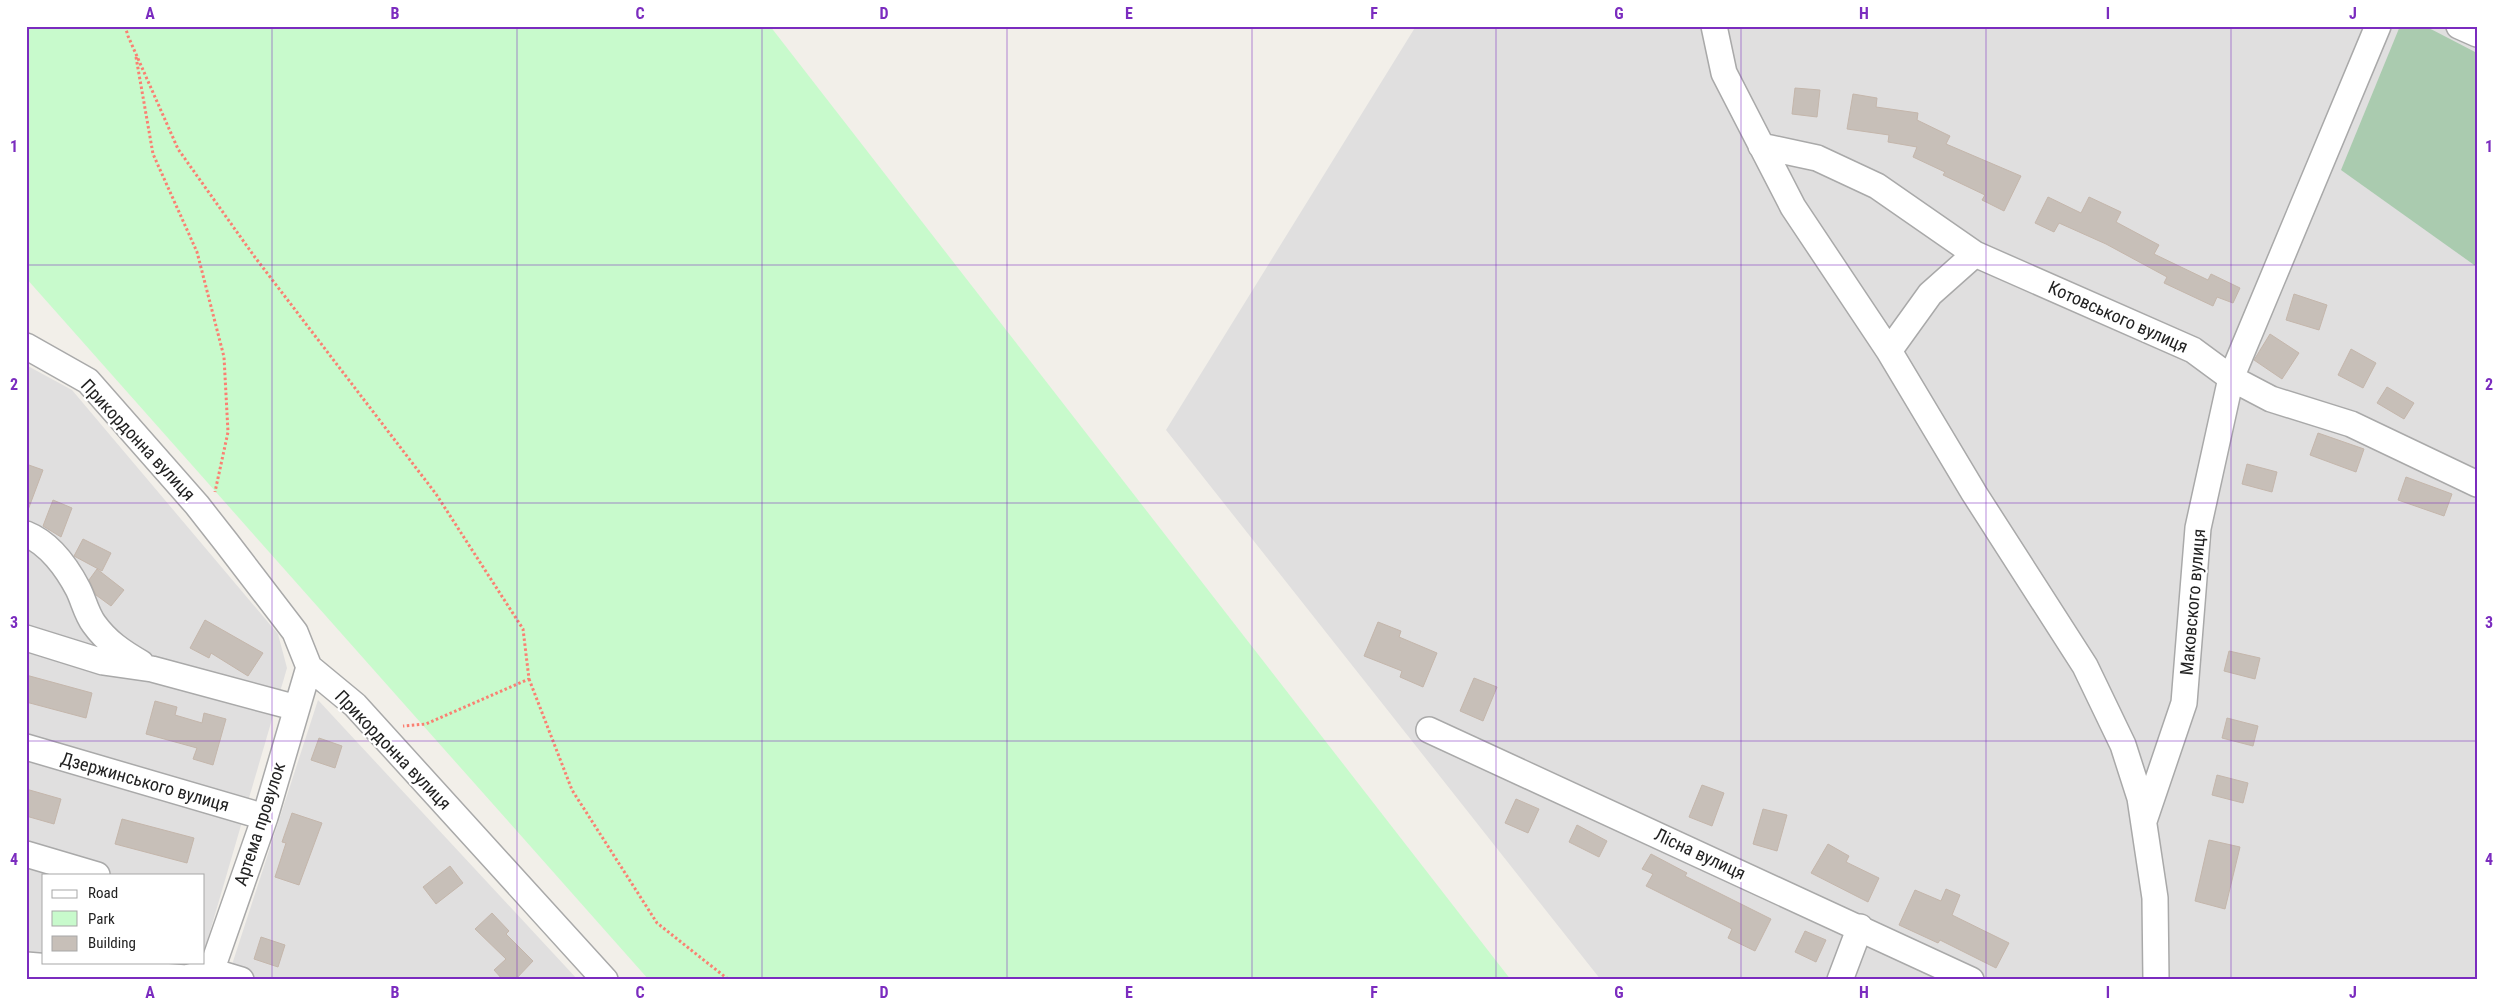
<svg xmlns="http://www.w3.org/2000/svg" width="2503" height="1006" font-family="'Roboto Condensed',sans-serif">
	<rect width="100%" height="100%" fill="#f2efe9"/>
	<!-- residential -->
	<path fill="#e0dfdf" d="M1416,26h1061v954h-876l-435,-550z
		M26,365l46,25 206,244 9,34 -83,284v-77h-160v87h157l-5,18h-170z
		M318,700l260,280h-351z"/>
	<!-- cemetery -->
	<path fill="#aacbaf" d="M2400,26h25l52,27v214l-136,-97z"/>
	<!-- park -->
	<path fill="#c8facc" d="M26,26h744l741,954h-862l-623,-702z"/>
	<!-- building -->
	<path fill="#c7bfb8" stroke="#c4b6ab" d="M1795,88l25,2 -3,27 -25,-3z
		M1853,94l24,4 -1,9 42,6 -1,7 33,16 -4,8 75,32 -17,35 -22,-11 3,-5 -42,-20 2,-3 -32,-15 4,-10 -29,-5 1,-7 -42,-6z
		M2048,197l33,16 8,-16 32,15 -5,10 43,23 -5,9 54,26 3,-6 29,14 -7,15 -16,-6 -4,9 -49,-23 3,-6 -61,-33 -47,-21 -5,9 -19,-9z
		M2294,294l33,11 -8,25 -33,-10z
		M2270,334l29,19 -17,26 -28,-19z
		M2351,349l25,14 -13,25 -25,-13z
		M2387,387l27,16 -10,16 -27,-16z
		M2318,433l46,16 -8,23 -46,-17z
		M26,464l17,6 -15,40h-2z
		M2247,464l30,8 -5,20 -30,-8z
		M2406,477l46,17 -8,22 -46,-16z
		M53,500l19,8 -11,29 -18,-11z
		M83,539l28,14 -9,18 -28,-15z
		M97,569l27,21 -13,16 -15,-11 -7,-15z
		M205,620l58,33 -15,23 -37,-23 -2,5 -19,-10z
		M1378,622l23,9 -2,6 38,16 -14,34 -23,-10 2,-6 -38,-15z
		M2229,651l31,7 -5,21 -31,-8z
		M26,675l66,18 -6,25 -60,-16z
		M1474,678l23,9 -14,34 -23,-10z
		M155,701l22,6 -2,8 27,8 2,-10 22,6 -13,46 -20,-6 4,-11 -51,-14z
		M2227,718l31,8 -5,20 -31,-8z
		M319,738l23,8 -7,22 -24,-8z
		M2217,775l31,8 -5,20 -31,-8z
		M1702,785l22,8 -12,33 -23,-9z
		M26,789l35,10 -7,25 -28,-8z
		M1516,799l23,10 -11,24 -23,-10z
		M1763,809l24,6 -10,36 -24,-7z
		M292,813l30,10 -23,62 -24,-8 11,-34 -4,-1z
		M122,819l72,19 -7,25 -72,-19z
		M1577,825l30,16 -8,16 -30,-15z
		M2209,840l31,7 -15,62 -30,-8z
		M1828,844l21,12 -3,6 33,16 -11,24 -57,-29z
		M1651,854l36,19 -2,3 86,43 -16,32 -27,-13 4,-9 -86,-43 7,-12 -11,-5z
		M450,866l13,17 -27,21 -13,-17z
		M1946,889l14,6 -8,20 57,28 -13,25 -56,-28 -2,3 -39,-18 16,-35 26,11z
		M492,913l17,18 -3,3 27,27 -18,19h-12l-9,-10 12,-11 -31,-30z
		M1805,931l21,9 -10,22 -21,-10z
		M261,937l24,8 -7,22 -24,-8z"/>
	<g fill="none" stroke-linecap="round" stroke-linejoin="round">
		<!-- minor casing -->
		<g stroke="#a9a9a9" stroke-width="28">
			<path id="minor" d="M1714,26l10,47 69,134 96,144 85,142 111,173 38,79 17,53 15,100 1,82
				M2459,26l18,8
				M1761,146l56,12 60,28 98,68 218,96 38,28 40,21 80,25 126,60
				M26,346l62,35 109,124 29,37 69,90 14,35 46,38 250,275
				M1889,351l41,-57 45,-40
				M26,534c23,9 41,34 52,55 6,12 8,24 16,35 13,18 28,28 47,39
				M26,638l77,24 49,7 145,39
				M1429,730l542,250
				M26,747l239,70
				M2144,821l40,-118 14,-175 33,-150 147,-352
				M26,854l71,21
				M26,965l160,13 25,-7 30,9
				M208,980l57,-163 44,-150
				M1840,980l20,-53"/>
		</g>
		<!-- path -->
		<path stroke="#fa8072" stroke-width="3" stroke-dasharray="2.5 2.5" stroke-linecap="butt" d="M125,26l3,10 50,113 76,107 182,238 87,135 6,50 -103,45 -23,2
			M136,57l17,97 44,98 27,105 4,75 -13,60
			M529,679l43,111 85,133 72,57"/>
		<!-- minor -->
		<use href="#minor" stroke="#fff" stroke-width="25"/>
	</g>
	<!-- grid -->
	<path fill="none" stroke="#7b2cbf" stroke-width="1" stroke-opacity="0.55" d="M272,26v954M517,26v954M762,26v954M1007,26v954M1252,26v954M1496,26v954M1741,26v954M1986,26v954M2231,26v954M26,265h2451M26,503h2451M26,741h2451"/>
	<g text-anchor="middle" stroke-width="4.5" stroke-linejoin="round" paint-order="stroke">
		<!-- street labels -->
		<g font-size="18" fill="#222" stroke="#fff">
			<text transform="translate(2118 317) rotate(24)" y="6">Котовського вулиця</text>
			<text transform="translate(138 440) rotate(47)" y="6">Прикордонна вулиця</text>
			<text transform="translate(2193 602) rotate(-85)" y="6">Маковского вулиця</text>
			<text transform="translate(393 750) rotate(46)" y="6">Прикордонна вулиця</text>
			<text transform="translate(145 782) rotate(16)" y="6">Дзержинського вулиця</text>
			<text transform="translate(260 824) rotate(-72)" y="6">Артема провулок</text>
			<text transform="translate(1700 854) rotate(25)" y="6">Лісна вулиця</text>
		</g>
	</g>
	<!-- border -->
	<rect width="2503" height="1006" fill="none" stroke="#ffffff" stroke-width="55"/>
	<!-- legend -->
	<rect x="42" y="874" width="162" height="90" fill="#ffffff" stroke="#a7a7a7"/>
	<rect x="52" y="890" width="25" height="8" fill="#ffffff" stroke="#a7a7a7"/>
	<text x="88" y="898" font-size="15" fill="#222222">Road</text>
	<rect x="52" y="911" width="25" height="15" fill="#c8facc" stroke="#a7a7a7"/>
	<text x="88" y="924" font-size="15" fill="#222222">Park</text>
	<rect x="52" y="936" width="25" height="15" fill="#c7bfb8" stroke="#a7a7a7"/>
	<text x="88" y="948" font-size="15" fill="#222222">Building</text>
	<rect x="28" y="28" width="2448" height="950" fill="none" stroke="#7b2cbf" stroke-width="2"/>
	<g font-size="16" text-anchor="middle" font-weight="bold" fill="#7b2cbf">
		<text x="150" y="19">A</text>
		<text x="395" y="19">B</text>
		<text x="640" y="19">C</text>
		<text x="884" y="19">D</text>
		<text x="1129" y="19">E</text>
		<text x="1374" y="19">F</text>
		<text x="1619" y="19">G</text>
		<text x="1864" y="19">H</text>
		<text x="2108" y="19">I</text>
		<text x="2353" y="19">J</text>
		<text x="14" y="152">1</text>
		<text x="2489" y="152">1</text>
		<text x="14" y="390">2</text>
		<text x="2489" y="390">2</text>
		<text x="14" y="628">3</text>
		<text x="2489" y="628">3</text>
		<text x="14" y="865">4</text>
		<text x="2489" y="865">4</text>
		<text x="150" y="998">A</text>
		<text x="395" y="998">B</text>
		<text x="640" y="998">C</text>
		<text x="884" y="998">D</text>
		<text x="1129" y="998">E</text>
		<text x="1374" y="998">F</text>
		<text x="1619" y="998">G</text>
		<text x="1864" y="998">H</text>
		<text x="2108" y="998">I</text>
		<text x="2353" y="998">J</text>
	</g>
</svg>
